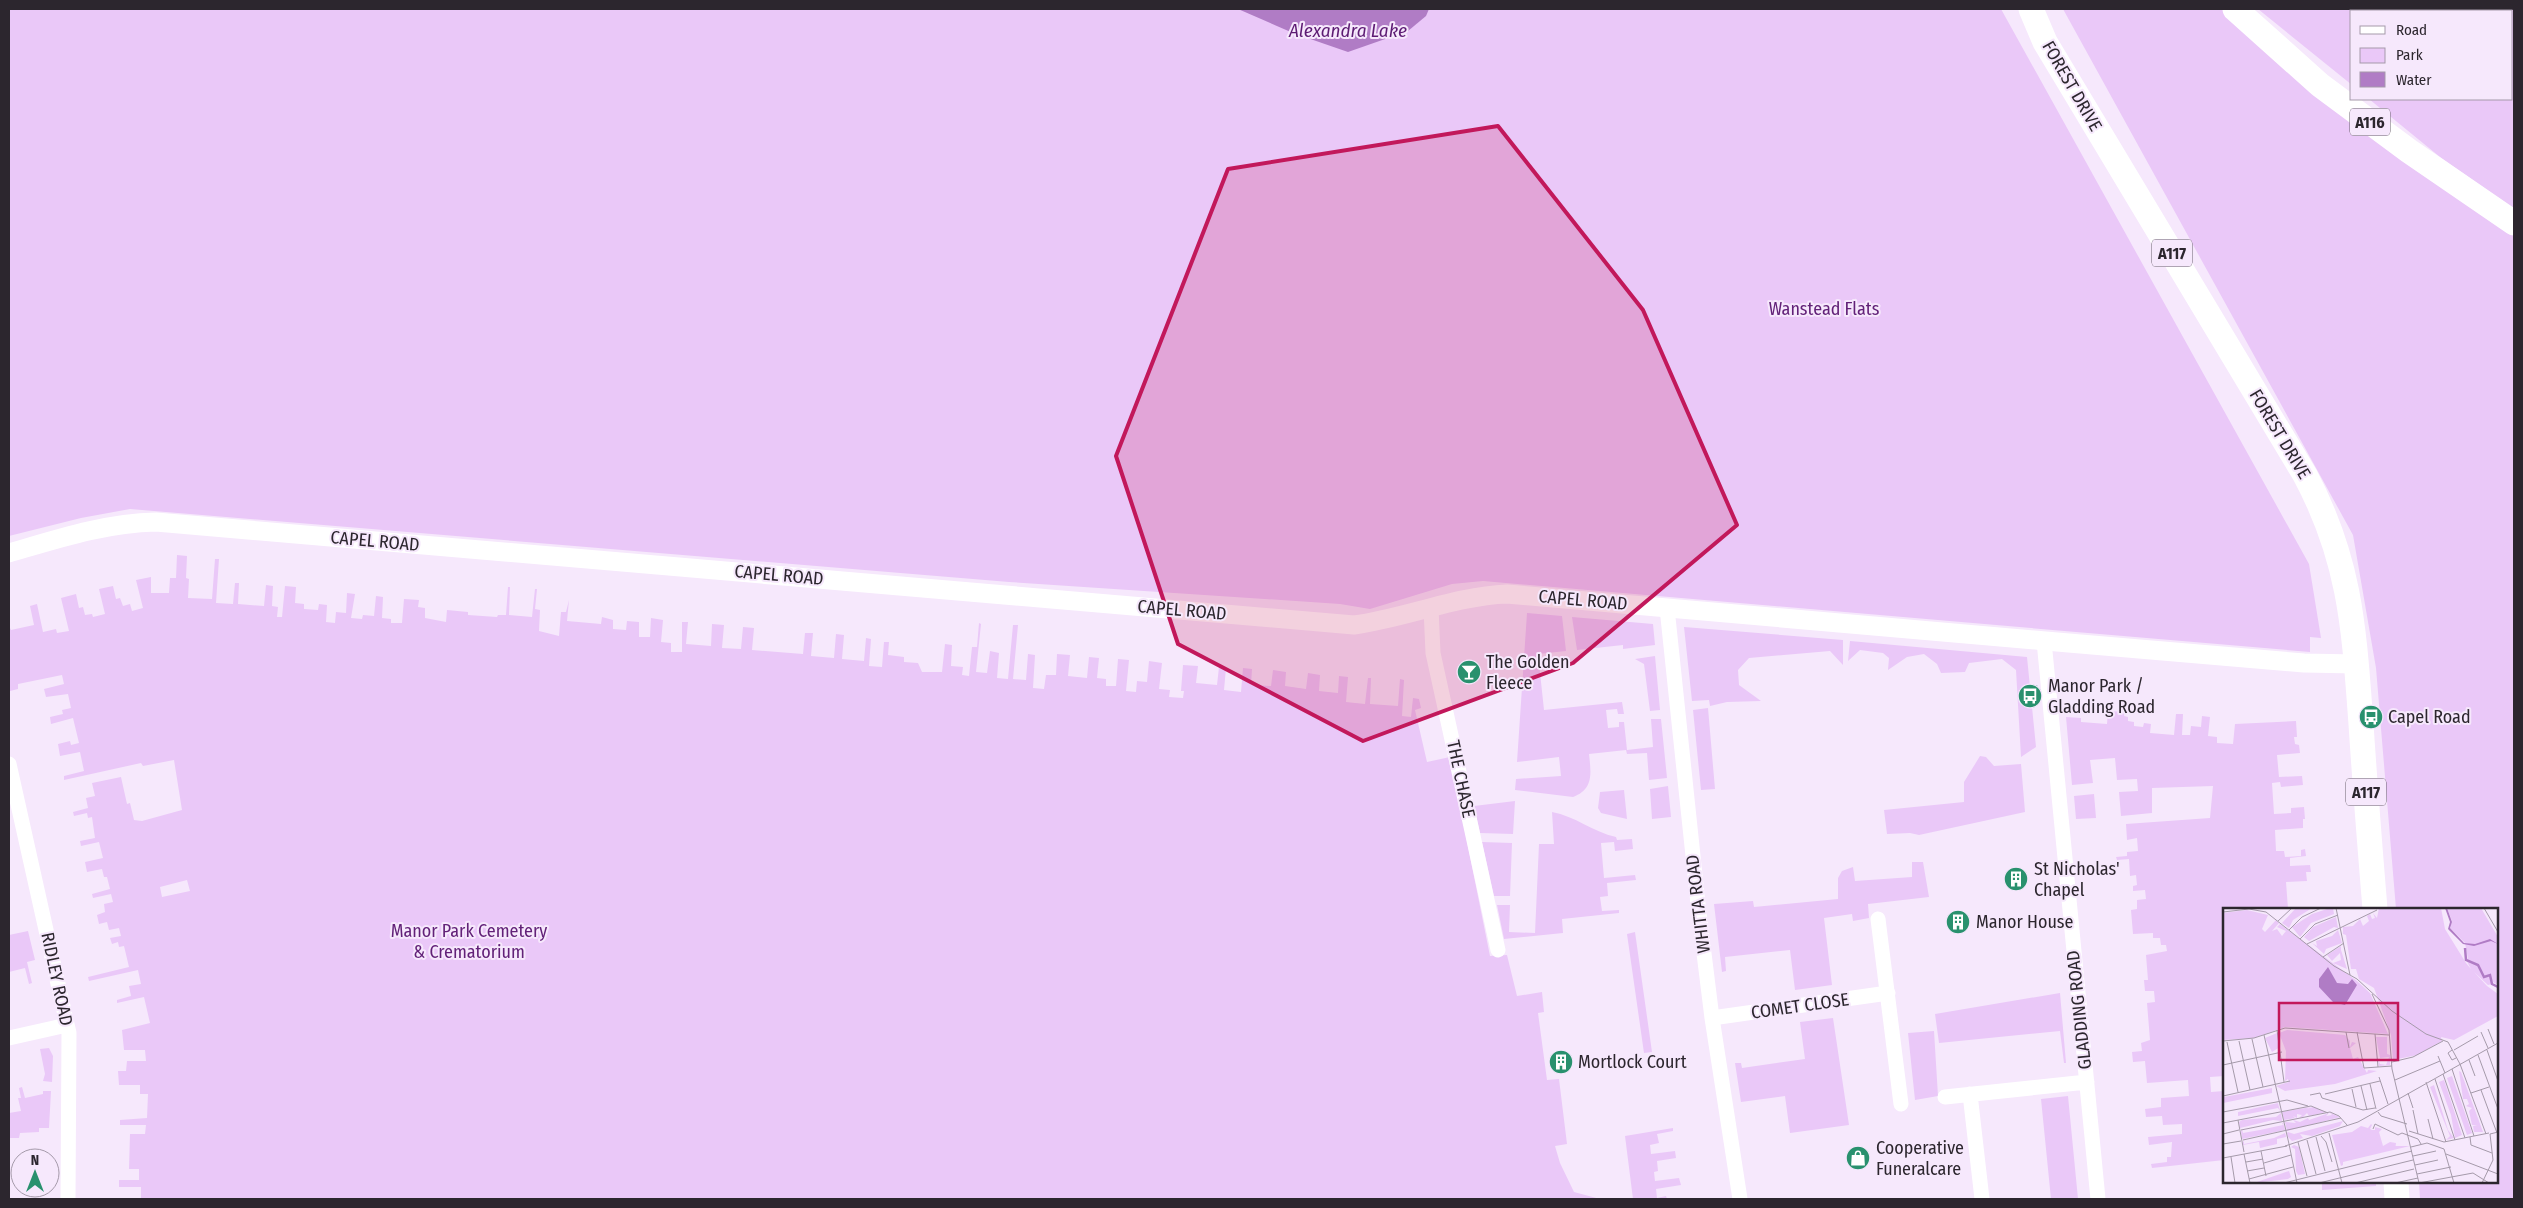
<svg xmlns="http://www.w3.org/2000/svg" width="2523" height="1208" font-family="'Fira Sans Condensed',sans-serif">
	<rect width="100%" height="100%" fill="#f6e8fc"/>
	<!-- green -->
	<path fill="#eac8f8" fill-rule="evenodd" d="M9,9h1992l308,555 12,74 -11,-1v15l-827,-71 -31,3 -82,25 -30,-5 -331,-22 -879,-73 -49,9 -72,18z
		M2063,9h163l288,222v968h-94l-1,-17h78v-273h-101l-20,-241 -23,-133z
		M2258,9h256v200l-74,-52 -71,-58h143v-88h-160v74z
		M177,555l10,1 -1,22 3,1 -1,19 24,1 3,-40h4l-3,44 17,1 2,-21h4l-1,21 26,2 2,-21 7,1 -1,20 6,1 -1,10h5l3,-31 11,1 -1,16 9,1v5l14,1 1,-6 8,1 -1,17 9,1 1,-11 10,1 1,-20 8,1 -4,24 11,1 1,-4 11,1 2,-20 7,1 -1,21 9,1v4h11l2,-24 15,1 -1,7 7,1v10l21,4 1,-12 21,2v3l29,2 1,-2h8l2,-28h2l-1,28 23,2 3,-28h2l-2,20 5,1 -1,21 20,5 2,-24h5l3,-12 -2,21 34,3 1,-7 11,3v9l13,1 1,-9 12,1v15h11l1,-19 12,2 -2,22 10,1v9h11v-30h6l-2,22 25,2 1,-22 12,1 -2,23 19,1 2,-22 11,1 -2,22 51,4 2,-21h8l-2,23 23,2 2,-24 8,1 -2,24 22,2 2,-23 5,1 -2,27 13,1 2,-25h5l-1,13 16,2v5l14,1 4,9h20l3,-28 7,1 -1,21 12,1 -1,8 7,1 3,-29h5l2,-24 2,1 -5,48 11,1 3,-22 9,2 -2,25 11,1 5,-54h5l-5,54 13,1 2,-26 7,1 -2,33 11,1 2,-14h10l1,-21 13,1 -2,21 19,2 2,-21 10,1 -2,20 9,1v7h10l2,-27 11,1 -3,31 10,1 1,-11 10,1 2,-21 13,2 -3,26 11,1 -1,7 14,1 1,-7h-3l2,-26 15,1 -2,17 21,2 2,-18 7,1 -2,22 17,2 2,-24 9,1 -1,16 20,1 2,-16 13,2 -1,14 21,3 2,-16 12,2 -1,16 19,2 1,-17 9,1 -2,25 19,2 3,-26h3l-1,26 28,2 2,-27 4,1 -2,36 9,1 2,-19 6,1 2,9 -6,2 12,52 23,-5 40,199 17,-1 10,41 25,-4 2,20 -6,1 9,67 12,-1 8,65 -12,2 5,17 14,29 26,7h-1459v-12h-22v-7h20v-11h-10l1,-35h15l1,-9h-26v-5l27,-2 1,-24h-8v-9h-21l-1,-14h8l1,-10h19l-1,-11h-21l-2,-20 28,-7 -6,-26 -27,6v-3l14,-4 -2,-10 12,-2 -3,-14 -49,11 -1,-4 41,-10 -5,-21 -5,1 -1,-5 -6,2 -2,-6 11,-2 -2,-8 -10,2 -2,-8 -8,2 -2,-9 8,-3 -1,-8 9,-2 -2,-8 -18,4 -1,-4 18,-5 -3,-12h-3l-2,-8 -15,3 -2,-10 18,-4 -4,-16 -18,4 -1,-5 15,-3 -3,-21 -4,1 -1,-5 -13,3 -1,-4 15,-4 -2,-10 9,-2 -3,-13 29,-6 6,27 3,-1 4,17 8,1 40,-11 -8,-50 -31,6 -2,-3 -77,17v-4l20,-5 -4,-19 -20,4 -2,-12 12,-3 1,4 8,-2 -6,-25 -22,6 -1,-7 13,-3 -1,-4 9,-2 -3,-14 -22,3 -2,-8 20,-5 -2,-9 -44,9v5l-8,2 -1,-65 2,4 23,-5 -4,-19 7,-2 6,28 13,-3 1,4 12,-2 -8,-33 15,-4 3,14 4,-1 2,8 7,-1 1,3 12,-3 -6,-25 14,-3 3,13 4,-1 3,8 7,-2 2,7 11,-3 -7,-28 15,-3v16h18l1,-15h6zM187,880l3,11 -28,6 -2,-10z
		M1527,613l35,3 4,35 -28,3 6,56 78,-8 2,12h-6l-1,-5 -11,1 2,18 11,-1v-5h5l3,28 26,-3 -2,-28h10l6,59 -18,2 -2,-27 -20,1 -1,-4 -37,4c2,19 5,35 -16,43l-58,-7 1,-11 45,-3 -2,-19 -42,5z
		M1572,617l81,7 2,21 -32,4v-4l-46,5z
		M1684,627l159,13v25l-13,-14 -81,7 -11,12 1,15 22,16 -34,1 -17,4 -1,-6 -17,1z
		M1850,641l177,16 9,90 -15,10 -5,-87 -14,-11 -33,4 -4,9 -24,1 -4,-9 -13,-10 -17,3 -19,13 1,-12 -6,-5 -23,-3 -12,11z
		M1655,656l5,54 -10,1 -6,-47 -9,-5z
		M1708,708l7,81 -14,1 -8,-80z
		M2108,711l17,1 -1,4 4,1v4l6,1v4l9,1 1,-4 7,1 -1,9 24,2 2,-21h7l-1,21h8l1,-9 10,1 1,-11 8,1 -2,19 9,1v6l16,1 2,-20 61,-3 1,16h-3l1,7 4,1 1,8 -23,2 2,22 23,-1 1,9 -22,2 -1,-5 -8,1 2,31 17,-1v-5l13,-1 1,12h-2v9l-28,2 1,21h8l1,6 16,-1v-6l4,-1 1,7 -16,2v8l20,-1 1,7h-5l1,9 -21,1 2,27h-64v167l-14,1 1,15 13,-1v69l-72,8 -1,-4 16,-2v-5h4l1,-15 -23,3 -1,-8 34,-3v-10l-19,1 -1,-9 -16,1 -1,-8 16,-2v-9l28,-2 -1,-16 -41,3 -2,-22 -12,1 -1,-10 10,-1 -1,-8 9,-3 -3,-37 8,-1 -1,-11h-9l-1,-11h4l-2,-25 21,-4 -1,-6h-5l-1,-7h-7v-5l-20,1 -2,-24 6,-1v-9l9,-1 -1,-9 -12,1v-5l4,-1 -1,-10 -6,1 -1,-17 -12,1 -1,-3 11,-1v-4l11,-1 -1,-13 -10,2 -1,-16 84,-6 3,-32 -61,2v25l-31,3 -2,-24 19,-1 -1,-12 -20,1 -2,-22 -25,2 3,23 -21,2 -6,-68 15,1v4l26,2z
		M1980,756l6,1 8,9 27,-2 4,48 -106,23 -9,-2 -23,1 -3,-24 80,-8v-20z
		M1668,786l3,31 -19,2 -2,-30z
		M1624,790l3,29 -26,-6 -3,-5 2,-16z
		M2094,794l2,24 -20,1 -2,-23z
		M1515,801l-2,33 -33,-1 -6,-27z
		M1552,812c23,4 41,20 64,25l1,3 15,-1 1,10 -18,2 -1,-9 -13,1 3,35 31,-3 1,5 -29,3 1,13 -8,1 2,14 17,-1v3l-57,6 1,14 -59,6 -7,-34h13l-1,27 26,1 4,-89h15z
		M1482,842l30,1 -2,53h-16z
		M1912,862h11l6,35 -61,7 1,14 -16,3 -1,-7 -28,4 8,67 -37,5 -5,-40 -65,7 1,14 -4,1 -8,-68 39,-3 1,6 84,-8v-21l4,-7 11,-4 2,14 57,-4z
		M28,931l7,29 -8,2 5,21 -3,1 -4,-16 -16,4v-37z
		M1635,932l17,120 -8,1 -17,-119z
		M2060,993l6,70h-2l-4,-32 -121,12 -4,-29z
		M1833,1018l16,107 -59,8 -5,-37 -44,6 -6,-39h6l1,5 63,-9 -5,-37z
		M1934,1031l4,65 -23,4 -7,-67z
		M49,1048l4,8 -1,26 -9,-1 2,-7 -5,-25z
		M22,1087l3,11 18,-4v-3h8l-2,37h-10v4l-19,1 -1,5h-10v-25l12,-2 -3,-13h3l-2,-10z
		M2068,1096l10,103h-27l-10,-100z
		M1673,1128v3l-16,3 2,9 -9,2 1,9 24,-3 1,7 -19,3 1,10 -4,1 1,9 24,-3 2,7 -25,4 1,9 9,-2 1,3h-34l-8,-63z
		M2322,1182h54v4l-54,4z"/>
	<!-- water -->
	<path fill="#b07cc5" d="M1238,9h191l-3,7 -18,15 -60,21 -55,-19z"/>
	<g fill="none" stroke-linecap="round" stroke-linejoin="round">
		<!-- minor -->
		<path stroke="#fff" stroke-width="15" d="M1431,608l2,45 65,297
			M1667,608l32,305 13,105 28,181
			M2044,641l54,558
			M9,764l60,269 -1,166
			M1878,919l23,185
			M1712,1018l176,-25
			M9,1038l58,-13
			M1970,1094l12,105
			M1945,1097l142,-15"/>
		<!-- tertiary -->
		<path stroke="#fff" stroke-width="19" d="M9,553c48,-14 96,-30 147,-31l1198,103c52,-7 101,-29 153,-31l550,48 247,21 52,1"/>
		<!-- primary -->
		<path stroke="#fff" stroke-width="25" d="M2031,9l14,33 260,433c46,86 49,155 56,249 4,62 9,124 14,185
			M2235,9l85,76 89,66 105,72
			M2396,1182l1,17"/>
	</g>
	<!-- marked area -->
	<path fill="#c2185b" fill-opacity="0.2" stroke="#c2185b" stroke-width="4" stroke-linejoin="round" d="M1498,126l145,184 94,215 -164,138 -210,78 -185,-97 -62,-188 112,-287z"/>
	<!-- icons -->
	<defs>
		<g id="bar-disc" transform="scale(1.25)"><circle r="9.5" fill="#29916e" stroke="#f6e8fc"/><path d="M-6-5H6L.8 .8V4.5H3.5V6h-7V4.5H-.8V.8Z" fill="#fff"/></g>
		<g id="bus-disc" transform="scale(1.25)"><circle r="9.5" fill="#29916e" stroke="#f6e8fc"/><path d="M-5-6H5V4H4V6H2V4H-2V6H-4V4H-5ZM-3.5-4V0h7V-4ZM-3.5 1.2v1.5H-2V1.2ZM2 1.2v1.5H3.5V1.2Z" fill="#fff"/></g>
		<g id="building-disc" transform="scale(1.25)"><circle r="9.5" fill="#29916e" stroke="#f6e8fc"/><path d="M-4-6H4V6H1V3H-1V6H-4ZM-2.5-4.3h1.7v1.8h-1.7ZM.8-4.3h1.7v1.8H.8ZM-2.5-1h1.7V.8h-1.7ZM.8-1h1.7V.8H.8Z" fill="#fff"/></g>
		<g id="shop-disc" transform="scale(1.25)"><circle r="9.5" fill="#29916e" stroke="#f6e8fc"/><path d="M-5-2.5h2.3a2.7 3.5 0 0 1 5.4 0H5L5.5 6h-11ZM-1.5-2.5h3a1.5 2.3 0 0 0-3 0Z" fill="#fff"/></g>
	</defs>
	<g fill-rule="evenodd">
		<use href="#bar-disc" x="1469" y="672"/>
		<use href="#bus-disc" x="2030" y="696"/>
		<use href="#bus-disc" x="2371" y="717"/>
		<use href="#building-disc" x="2016" y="879"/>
		<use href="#building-disc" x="1958" y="922"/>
		<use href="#building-disc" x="1561" y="1062"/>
		<use href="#shop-disc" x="1858" y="1158"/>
	</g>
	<g text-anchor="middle" stroke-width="4" stroke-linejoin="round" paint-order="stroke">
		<!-- shield labels -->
		<g fill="#f6e8fc" stroke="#69606c" stroke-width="1">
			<rect x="2350" y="108.5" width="40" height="27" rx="4"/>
			<rect x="2152" y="239.5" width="40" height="27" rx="4"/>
			<rect x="2346" y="778.5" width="40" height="27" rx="4"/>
		</g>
		<g font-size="16" font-weight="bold" fill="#2c262e">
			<text x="2370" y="128">A116</text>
			<text x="2172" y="259">A117</text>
			<text x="2366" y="798">A117</text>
		</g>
		<!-- street labels -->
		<g font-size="18" fill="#2c262e" stroke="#f6e8fc">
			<text transform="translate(2072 86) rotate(60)" y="6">FOREST DRIVE</text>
			<text transform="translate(2280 434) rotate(59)" y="6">FOREST DRIVE</text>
			<text transform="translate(375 541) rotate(5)" y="6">CAPEL ROAD</text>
			<text transform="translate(779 575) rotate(5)" y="6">CAPEL ROAD</text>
			<text transform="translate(1583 600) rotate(5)" y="6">CAPEL ROAD</text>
			<text transform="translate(1182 610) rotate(5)" y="6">CAPEL ROAD</text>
			<text transform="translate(1461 779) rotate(78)" y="6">THE CHASE</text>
			<text transform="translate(1698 904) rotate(-97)" y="6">WHITTA ROAD</text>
			<text transform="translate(57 979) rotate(78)" y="6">RIDLEY ROAD</text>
			<text transform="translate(1800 1006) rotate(-8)" y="6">COMET CLOSE</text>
			<text transform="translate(2079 1010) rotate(-96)" y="6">GLADDING ROAD</text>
		</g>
		<!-- park labels -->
		<g font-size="18" fill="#622178" stroke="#f6e8fc">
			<text x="1824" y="315">Wanstead Flats</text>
			<text x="469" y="937">Manor Park Cemetery<tspan x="469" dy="21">&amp; Crematorium</tspan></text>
		</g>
		<!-- poi labels -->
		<g font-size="18" fill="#2c262e" stroke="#f6e8fc" text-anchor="start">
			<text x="1486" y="668">The Golden<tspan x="1486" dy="21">Fleece</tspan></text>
			<text x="2048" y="692">Manor Park /<tspan x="2048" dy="21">Gladding Road</tspan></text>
			<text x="2388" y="723">Capel Road</text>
			<text x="2034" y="875">St Nicholas'<tspan x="2034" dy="21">Chapel</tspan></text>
			<text x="1976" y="928">Manor House</text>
			<text x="1578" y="1068">Mortlock Court</text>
			<text x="1876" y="1154">Cooperative<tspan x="1876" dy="21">Funeralcare</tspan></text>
		</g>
		<!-- water labels -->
		<g font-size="19" font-style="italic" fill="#5d1b73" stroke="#f6e8fc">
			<text x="1348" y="37">Alexandra Lake</text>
		</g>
	</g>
	<!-- overview -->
	<g transform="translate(2223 908)">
		<rect width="275" height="275" fill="#f6e8fc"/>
		<path d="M73,0h16l-19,12 -4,8 -7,-5zM107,0h3l1,6 -23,9 -11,14 -8,-10 20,-13zM156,0h62l4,21 21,34 5,6 -6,-11 3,1 -3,-16 -15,-15 2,-7 -5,-13h34l17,29v48l-7,-4 1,3 -4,1 -14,-13 13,14 11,8v22l-44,24 -13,-3 1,4 -25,14 -24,5 -2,-25 -17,-47 -15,-9 -3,-10h-5l-5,-34 -3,-1v-7l10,-1 7,-7 3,7 6,-5 -2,-5 3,-2 2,5 3,-1 -2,-5 4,5zM24,2l21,5 -6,14 3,3 11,-12 3,3 -7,8 5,-2 5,7 4,-5 -9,-4 3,-3 77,57 13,12 18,41 -103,-7 -31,11 -31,2v-127zM113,9l2,11 -4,-1 -25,14 -5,-4 9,-10zM115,22l4,13 -16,6 -2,5 -12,-11 5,3 -1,-5 16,-5zM118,38v4l6,19 -14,-6 8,-3 -1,-7 -8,8 -5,-6zM64,122l58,5 5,6v6l2,-5 4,1 -6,5 3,11 5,-2 9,16 1,-3 9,1 -42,13 -50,7 -9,-5 13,-4 -1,-3 -3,2 1,-30 -7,-18zM54,125l3,14 -8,5 -7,-14zM153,129h11v17l3,1v10l-11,1 -1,-7 2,5 6,1 3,-8 -9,1zM236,163l2,1 22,60h-9l-1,-6 4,-1h-5l-3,-14 3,-3 -6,-2 3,-2 -2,-5h-4zM229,168l20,57 -5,2 -20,-57zM221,172l18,55 -7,3 -4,-23 -12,-33zM211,177l14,45 6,8 -8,2 4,-4 -20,-49zM49,180v5l-49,10 1,-6zM55,195l2,8 -2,-3 -40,8v-4zM88,199l-5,2 7,-2 13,5 -17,4 -2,-3 -4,4 -4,1 3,-3 -5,-1v4l-4,-2 2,2 -11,2 -2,-8zM58,205l1,7v1l-9,-1 -33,8 -1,-6 3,-2 34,-3zM106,205l-3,3 6,-1 -2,-2 10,4 -53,14 -2,-9 11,1 -3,-3 7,2 8,-4 1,2zM120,213l-3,5 -28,10 -12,-2 3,4 -11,3 -4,-4 -1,-4 1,-1 6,2zM59,215h1l2,7 -43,9 -1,-8 1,-1 1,3 17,-3 23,-5zM148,216l1,1 -2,4 2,1h3v-3l7,2 -3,3 4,14 7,-4 6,1 -1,7v-4h15l-67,16v3l-2,1 -9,-31 20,-3 9,-6 7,2zM62,225l1,3v1l-9,2v5l-17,4 -1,-6 -16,3v-3l1,-1v3l30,-6zM71,237l5,2 6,27 -7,1 -2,-4 -1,-22 -4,-2zM66,263l2,6 -3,2 -34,4z" fill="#eac8f8"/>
		<path d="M222,0h2l5,14 -2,6 14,15 11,1 15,-5 8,5 -7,-3 -17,5 -11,-2 -15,-15 2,-7zM105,59l9,16 11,1 4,-5 5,6 -12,20 -12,-3 -14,-15v-8z" fill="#b07cc5"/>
		<path fill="none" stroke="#b07cc5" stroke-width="2.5" d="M242,40l1,12 12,5 6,12 6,-2 2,9 6,3"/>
		<path fill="none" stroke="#a59aaa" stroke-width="1" d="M113,0l14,67M261,0l14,24M0,4l26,-3 17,3 68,54 23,13 35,32 34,23 22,8 12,22M55,13l14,-13M66,22l13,-13 19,-9M77,31l15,-15 23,-9M84,36l70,-34M100,49l21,-14M149,86l17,36 3,39 27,114M265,121l6,15M54,122l7,52M123,124l3,16M134,124l7,36 28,-2M258,124l7,16M152,126l3,33M41,127l25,109M29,131l11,48M0,133l31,-3 31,-10 104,7M16,133l11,49M4,134l11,50M229,142l-4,3 4,7 4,-2M231,142l24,-14M264,142l11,31M255,147l20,54M215,148l7,17M246,152l6,16M169,154l21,-5 30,-16M237,156l26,70M0,157l59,-13M229,161l22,67M220,166l22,64M156,169l9,27M212,171l20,61M172,172l45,-19M203,174l20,60M147,176l6,25M138,178l6,24M129,181l4,18M258,182l16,43M185,185l5,15M248,185l18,-6M102,186l55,-13M87,187l10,-2 2,5 41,12 12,-2M0,188l67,-15M190,202l5,24M0,204l64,-12 21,6M155,204l3,4 26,8M205,211l5,20M15,212l6,32M0,215l88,-17 17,7M150,221l2,-5 23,11 4,-2 16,6 3,5M18,222l89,-18 9,4 8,9M186,223l35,11 45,-9M106,225l13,50M0,226l16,-4M98,228l5,6 6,20M93,229l9,34M247,229l1,8 21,8M20,232l98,-22M84,232l9,34M75,234l9,34M0,236l18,-3M66,236l8,39M62,238l73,-24 140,-79M188,239l16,-4 17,6 10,34M38,243l5,25M21,246l6,29M223,246l52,20M190,248l23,-5M8,249l4,26M0,250l64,-12M23,254l17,-3M41,255l27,-8M192,257l23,-5M24,263l17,-3M194,266l34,-7M26,271l44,-12M61,275l128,-32M96,275l94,-23M132,275l59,-14M172,275l23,-5M196,275l54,-10 16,10M259,275l11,-23 -3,-26 8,-2"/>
		<path fill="#c2185b" fill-opacity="0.15" stroke="#c2185b" stroke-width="2.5" d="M56,95h119v57h-119z"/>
		<rect width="275" height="275" fill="none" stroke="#2c262e" stroke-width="2.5"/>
	</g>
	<!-- border -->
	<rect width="2523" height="1208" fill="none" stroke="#2c262e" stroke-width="20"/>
	<!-- legend -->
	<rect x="2350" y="10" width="162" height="90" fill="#f6e8fc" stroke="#a59aaa"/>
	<rect x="2360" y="26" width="25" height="8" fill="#ffffff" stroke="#a59aaa"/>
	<text x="2396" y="35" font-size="15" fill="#2c262e">Road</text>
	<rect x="2360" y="48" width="25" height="15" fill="#eac8f8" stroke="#a59aaa"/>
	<text x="2396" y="60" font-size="15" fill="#2c262e">Park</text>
	<rect x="2360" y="72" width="25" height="15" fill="#b07cc5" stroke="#a59aaa"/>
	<text x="2396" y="85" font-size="15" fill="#2c262e">Water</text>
	<!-- north arrow -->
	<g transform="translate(35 1173)"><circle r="24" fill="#f6e8fc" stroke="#a59aaa"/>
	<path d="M0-4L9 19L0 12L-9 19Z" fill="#29916e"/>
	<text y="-8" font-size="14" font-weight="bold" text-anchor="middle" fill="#2c262e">N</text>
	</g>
</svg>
